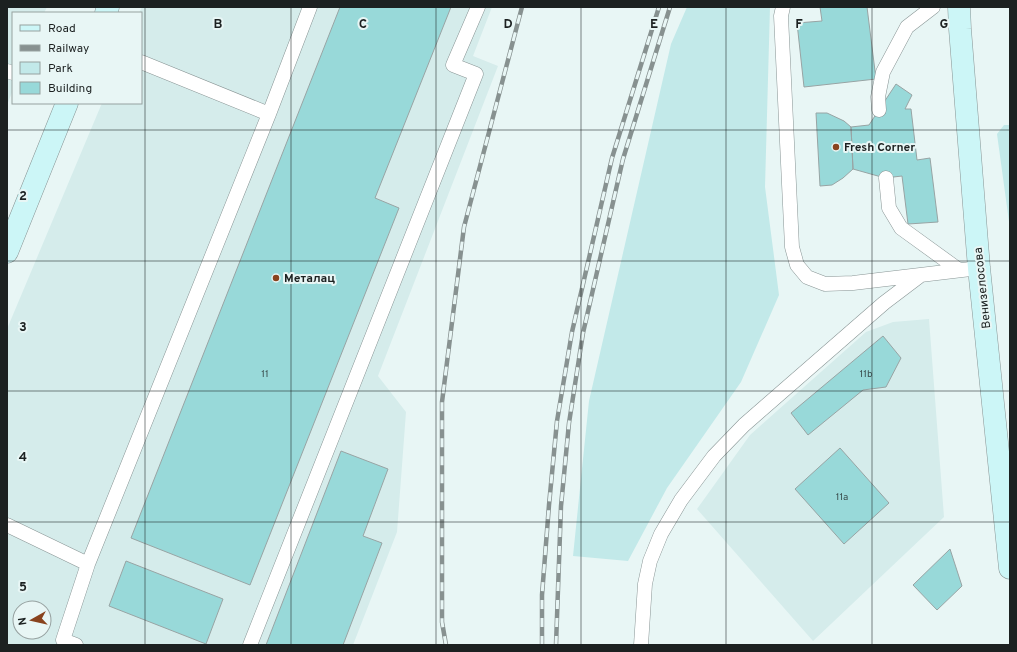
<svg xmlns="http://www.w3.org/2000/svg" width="1017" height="652" font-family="Overpass,sans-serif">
	<rect width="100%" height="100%" fill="#e8f6f5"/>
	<!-- built -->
	<path fill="#d5eceb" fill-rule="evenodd" d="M7,7h40l-3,6h-31v77l-6,15z
		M142,7h350l-19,49 25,10 -120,310 28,36 -9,120 -44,113h-346v-316l95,-226h39v-90h-2zM20,608h24v24h-24z
		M929,319l15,198 -131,124 -116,-132 53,-74 116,-103 27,-10z"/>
	<!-- green -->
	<path fill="#c2e9e9" d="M687,7h83l-5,180 14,108 -38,87 -74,106 -39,73 -55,-5 16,-155 82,-357z
		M1004,125h6v104l-13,-95z"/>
	<!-- building -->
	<path fill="#98d9d9" stroke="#98a4a4" d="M340,7h111l-76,191 24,10 -149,377 -119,-47z
		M820,7h47l9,72 -72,8 -7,-64 25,-2z
		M896,84l16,11 -7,14h6l6,51 13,-2 8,64 -30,2 -6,-48 -17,2 -32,-9 -2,-42 18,-2z
		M816,113h11l17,8 7,6 2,42 -10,9 -11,7 -12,1z
		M883,336l18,22 -15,29 -23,3 -55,45 -17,-22z
		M840,448l49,55 -45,41 -49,-55z
		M341,451l47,18 -25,67 19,7 -39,102h-77z
		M950,549l12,37 -25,24 -24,-25z
		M126,561l97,38 -17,45 -97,-38z"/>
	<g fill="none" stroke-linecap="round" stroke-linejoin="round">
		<!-- lane casing -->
		<g stroke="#899595" stroke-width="15">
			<path id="lane" d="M783,7l-2,9 11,231 5,18 10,12 18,7 28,-1 126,-15
				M141,62l128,52
				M7,71l6,2
				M879,110l-1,-13 5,-25 24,-45 26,-20
				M886,178l3,30 12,20 58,42
				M7,525l81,39
				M76,645l-13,-5 25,-76 181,-450 41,-107
				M250,645l226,-571 -23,-9 25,-58
				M641,645l4,-61 5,-23 11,-27 20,-34 33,-44 30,-31 140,-122 37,-28"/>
		</g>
		<!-- secondary casing -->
		<g stroke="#899595" stroke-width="23">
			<path id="secondary" d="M959,7l1,22 19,239 31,300
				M106,13l2,-6
				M7,252l60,-149"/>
		</g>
		<!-- lane -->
		<use href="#lane" stroke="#fff" stroke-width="14"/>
		<!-- secondary -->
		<use href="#secondary" stroke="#ccf6f7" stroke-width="22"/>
		<!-- rail casing -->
		<g stroke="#879190" stroke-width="4.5">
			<path id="rail" d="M446,645l-4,-23v-220l22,-175 58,-220
				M542,645v-50l7,-90 8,-84 15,-89 40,-174 47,-151
				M556,645l5,-139 8,-83 14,-90 40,-174 47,-152"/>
		</g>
		<!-- rail -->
		<use href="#rail" stroke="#e8f6f5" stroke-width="3" stroke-dasharray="9" stroke-linecap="butt"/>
	</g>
	<!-- grid -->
	<path fill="none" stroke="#1c2121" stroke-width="1" stroke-opacity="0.55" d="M145,7v638M291,7v638M436,7v638M581,7v638M726,7v638M872,7v638M7,130h1003M7,261h1003M7,391h1003M7,522h1003"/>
	<!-- markers -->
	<g fill="#89431e" stroke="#e8f6f5" stroke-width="1.5">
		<circle cx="836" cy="147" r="4"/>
		<circle cx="276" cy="278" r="4"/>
	</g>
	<g text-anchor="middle" stroke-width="4" stroke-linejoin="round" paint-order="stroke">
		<!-- number labels -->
		<g font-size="10" fill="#3b4f4f">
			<text x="265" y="377">11</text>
			<text x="866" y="377">11b</text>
			<text x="842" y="500">11a</text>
		</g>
		<!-- poi labels -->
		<g font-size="12" font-weight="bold" fill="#1c2121" stroke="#e8f6f5" text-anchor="start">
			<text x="844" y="151">Fresh Corner</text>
			<text x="284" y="282">Металац</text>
		</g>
		<!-- street labels -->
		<g font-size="12" fill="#1c2121" stroke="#e8f6f5">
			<text transform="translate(982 288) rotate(-96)" y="4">Венизелосова</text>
		</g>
	</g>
	<g font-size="13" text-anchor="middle" font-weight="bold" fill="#1c2121" stroke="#e8f6f5" stroke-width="4" stroke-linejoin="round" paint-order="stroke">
		<text x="218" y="28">B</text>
		<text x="363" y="28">C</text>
		<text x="508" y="28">D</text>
		<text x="654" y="28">E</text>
		<text x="799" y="28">F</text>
		<text x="944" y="28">G</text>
		<text x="23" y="200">2</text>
		<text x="23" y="331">3</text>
		<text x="23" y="461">4</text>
		<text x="23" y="591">5</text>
	</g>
	<!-- border -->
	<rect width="1017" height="652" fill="none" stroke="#1c2121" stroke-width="16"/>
	<!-- legend -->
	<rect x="12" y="12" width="130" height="92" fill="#e8f6f5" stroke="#96a1a0"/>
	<rect x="20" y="25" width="20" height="6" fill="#ccf6f7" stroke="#96a1a0"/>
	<text x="48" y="32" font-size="12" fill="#1c2121">Road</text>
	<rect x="20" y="45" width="20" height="6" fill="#879190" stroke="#96a1a0"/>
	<text x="48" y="52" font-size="12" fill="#1c2121">Railway</text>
	<rect x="20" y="62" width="20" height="12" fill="#c2e9e9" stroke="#96a1a0"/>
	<text x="48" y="72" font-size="12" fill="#1c2121">Park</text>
	<rect x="20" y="82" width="20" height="12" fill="#98d9d9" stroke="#96a1a0"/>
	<text x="48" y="92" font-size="12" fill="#1c2121">Building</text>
	<!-- north arrow -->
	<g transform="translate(32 620) rotate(262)"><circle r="19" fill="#e8f6f5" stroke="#96a1a0"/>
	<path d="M0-3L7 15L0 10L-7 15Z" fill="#89431e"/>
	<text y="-6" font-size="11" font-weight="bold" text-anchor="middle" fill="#1c2121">N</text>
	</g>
</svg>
